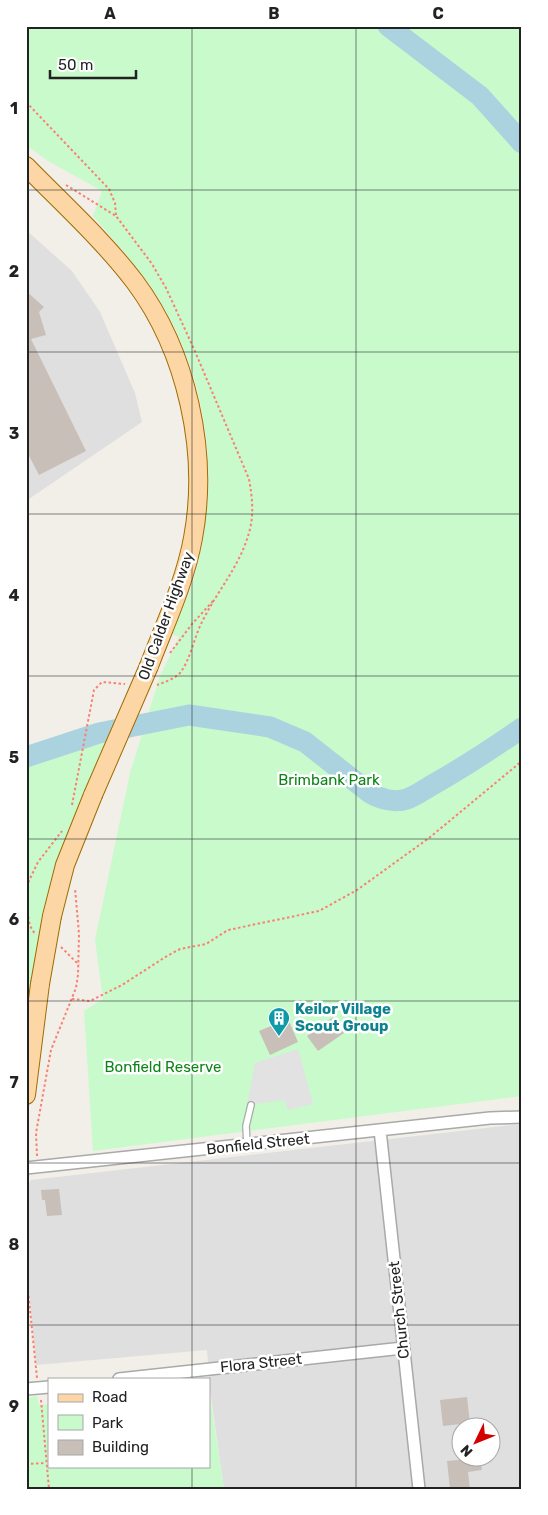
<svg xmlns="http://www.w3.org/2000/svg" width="548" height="1515" font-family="Rubik,sans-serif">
	<rect width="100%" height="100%" fill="#f2efe9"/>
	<!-- residential -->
	<path fill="#e0dfdf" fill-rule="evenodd" d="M26,230l46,41 28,41 35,81 7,29 -116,79z
		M522,1124v365h-298l-14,-99 -3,-40 -171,15 -10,-109v-69l5,-7zM460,1428h30v30h-30z"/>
	<!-- park -->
	<path fill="#c8facc" d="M26,26h496v1070l-429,55 -9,-140 19,-12 -8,-59 35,-167 30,-97 19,-39 -7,-3c10,-23 20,-46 26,-71 22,-90 9,-187 -41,-267 -18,-29 -42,-54 -64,-80l9,-25 -54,-30 -22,-16z
		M111,730l-49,116 -18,60 -18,107v-256z
		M209,1390l15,99h-198v-91l11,-2 2,9 10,-1v62h160z"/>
	<!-- parking -->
	<path fill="#e2e2e2" d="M298,1049l15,55 -25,6 -4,-10 -37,5 8,-42z"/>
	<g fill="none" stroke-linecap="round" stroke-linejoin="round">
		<!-- river -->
		<path stroke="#aad3df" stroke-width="21" d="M388,26l92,70 42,47
			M26,757l73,-24 90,-18 81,12 35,15 65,51c10,6 25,10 37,6 9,-3 18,-10 27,-15 30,-17 59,-36 88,-56"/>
	</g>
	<!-- building -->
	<path fill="#c7bfb8" d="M26,291l18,16 -5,5 7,23 -15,4 55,112 -47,24 -13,-25z
		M333,1017l11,16 -26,18 -11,-15z
		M288,1019l10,23 -28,13 -11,-24z
		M59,1189l3,26 -15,1 -2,-16h-3l-1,-10z
		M467,1397l3,26 -27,3 -3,-26z
		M480,1458l2,12 -14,2 2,17h-20l-3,-28z"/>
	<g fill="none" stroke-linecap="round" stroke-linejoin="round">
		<!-- lane casing -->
		<g stroke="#a9a9a9" stroke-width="8">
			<path id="lane" d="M247,1145l-1,-19 5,-21"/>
		</g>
		<!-- street casing -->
		<g stroke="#a9a9a9" stroke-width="14">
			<path id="street" d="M380,1130l39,359
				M26,1168l464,-50 32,-1
				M119,1379l284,-31
				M26,1389l23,-2"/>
		</g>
		<!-- primary casing -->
		<g stroke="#a06b00" stroke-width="20">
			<path id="primary" d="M26,166c37,38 77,74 109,116 52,70 74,170 58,256 -8,44 -28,86 -44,128
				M52,916l13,-51 28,-70
				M26,1095l14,-111"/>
		</g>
		<!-- path -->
		<path stroke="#fa8072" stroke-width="2" stroke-dasharray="2.5 2.5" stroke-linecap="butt" d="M26,102l83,87 6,14 1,12
			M66,185l50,31 36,48 14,24 28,61 55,130c3,17 5,33 1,50 -9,36 -31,59 -47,91 -9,16 -12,39 -23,53 -6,6 -15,9 -23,12
			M170,653l22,-29 21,-23
			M72,805l22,-115 8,-8 23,2
			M26,887l12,-25 24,-31
			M26,907l4,19 5,8
			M61,947l18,18
			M72,999l18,2 32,-16 45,-29 13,-7 26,-5 22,-14 91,-19 38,-21 72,-52 93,-77
			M37,1156l-1,-23 15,-83 25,-62 2,-13 1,-41 -4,-46
			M26,1191l2,-13
			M26,1271l11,107
			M41,1400l8,89
			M26,1464l20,-1"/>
		<!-- lane -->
		<use href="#lane" stroke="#fff" stroke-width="5.5"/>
		<!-- street -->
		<use href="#street" stroke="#fff" stroke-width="11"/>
		<!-- primary -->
		<use href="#primary" stroke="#fcd6a4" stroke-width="18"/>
		<!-- primary-bridge casing -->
		<g stroke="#a06b00" stroke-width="20" stroke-linecap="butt">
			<path id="primary-bridge" d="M93,795l56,-129
				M40,984l12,-68"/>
		</g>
		<!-- primary-bridge -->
		<use href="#primary-bridge" stroke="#fcd6a4" stroke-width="18"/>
	</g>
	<!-- grid -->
	<path fill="none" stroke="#222" stroke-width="1" stroke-opacity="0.55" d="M192,26v1353M356,26v1463M26,190h496M26,352h496M26,514h496M26,676h496M26,839h496M26,1001h496M26,1163h496M26,1325h496M192,1466v23"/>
	<!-- icons -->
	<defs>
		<g id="building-pin" transform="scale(1.125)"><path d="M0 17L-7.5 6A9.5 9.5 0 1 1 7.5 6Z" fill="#0f9aa8" stroke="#fff"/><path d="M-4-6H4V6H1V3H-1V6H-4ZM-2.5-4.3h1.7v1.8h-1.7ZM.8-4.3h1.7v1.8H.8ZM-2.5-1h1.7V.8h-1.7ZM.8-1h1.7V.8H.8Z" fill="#fff"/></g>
	</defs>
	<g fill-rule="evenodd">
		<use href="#building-pin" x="279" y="1018"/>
	</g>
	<g text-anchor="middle" stroke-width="5" stroke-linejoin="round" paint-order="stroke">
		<!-- street labels -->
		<g font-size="15" fill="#222" stroke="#fff">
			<text transform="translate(166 616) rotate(-70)" y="5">Old Calder Highway</text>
			<text transform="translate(258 1144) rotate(-6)" y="5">Bonfield Street</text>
			<text transform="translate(399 1310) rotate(-96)" y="5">Church Street</text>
			<text transform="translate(261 1363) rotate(-6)" y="5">Flora Street</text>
		</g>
		<!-- park labels -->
		<g font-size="15" fill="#0c8416" stroke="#fff">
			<text x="329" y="785">Brimbank Park</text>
			<text x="163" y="1072">Bonfield Reserve</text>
		</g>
		<!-- culture labels -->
		<g font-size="15" font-weight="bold" fill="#0d838f" stroke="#fff" text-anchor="start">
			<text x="295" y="1014">Keilor Village<tspan x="295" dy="17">Scout Group</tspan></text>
		</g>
	</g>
	<!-- border -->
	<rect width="548" height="1515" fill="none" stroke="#ffffff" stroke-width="55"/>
	<!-- legend -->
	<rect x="48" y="1378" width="162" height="90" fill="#ffffff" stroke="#a7a7a7"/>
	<rect x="58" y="1394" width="25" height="8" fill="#fcd6a4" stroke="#a7a7a7"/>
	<text x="92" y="1402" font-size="15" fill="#222222">Road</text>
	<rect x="58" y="1415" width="25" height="15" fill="#c8facc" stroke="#a7a7a7"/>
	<text x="92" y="1428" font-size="15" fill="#222222">Park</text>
	<rect x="58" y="1440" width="25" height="15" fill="#c7bfb8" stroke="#a7a7a7"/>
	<text x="92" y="1452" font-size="15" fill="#222222">Building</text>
	<!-- north arrow -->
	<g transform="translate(476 1442) rotate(227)"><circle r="24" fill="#ffffff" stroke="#a7a7a7"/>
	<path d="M0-4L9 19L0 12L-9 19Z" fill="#d40000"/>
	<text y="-8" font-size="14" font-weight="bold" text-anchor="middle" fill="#222222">N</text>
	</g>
	<!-- scale -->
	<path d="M50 70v8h86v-8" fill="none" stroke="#222222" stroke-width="2.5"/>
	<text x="58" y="70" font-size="15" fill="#222222" stroke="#ffffff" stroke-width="4" paint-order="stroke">50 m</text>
	<rect x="28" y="28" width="492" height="1460" fill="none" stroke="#222" stroke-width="2"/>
	<g font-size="16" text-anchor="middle" font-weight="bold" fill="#222">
		<text x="110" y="19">A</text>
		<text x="274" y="19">B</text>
		<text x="438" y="19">C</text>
		<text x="14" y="114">1</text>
		<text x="14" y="277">2</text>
		<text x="14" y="439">3</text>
		<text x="14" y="601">4</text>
		<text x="14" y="763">5</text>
		<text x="14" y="925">6</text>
		<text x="14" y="1088">7</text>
		<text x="14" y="1250">8</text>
		<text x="14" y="1412">9</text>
	</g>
</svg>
